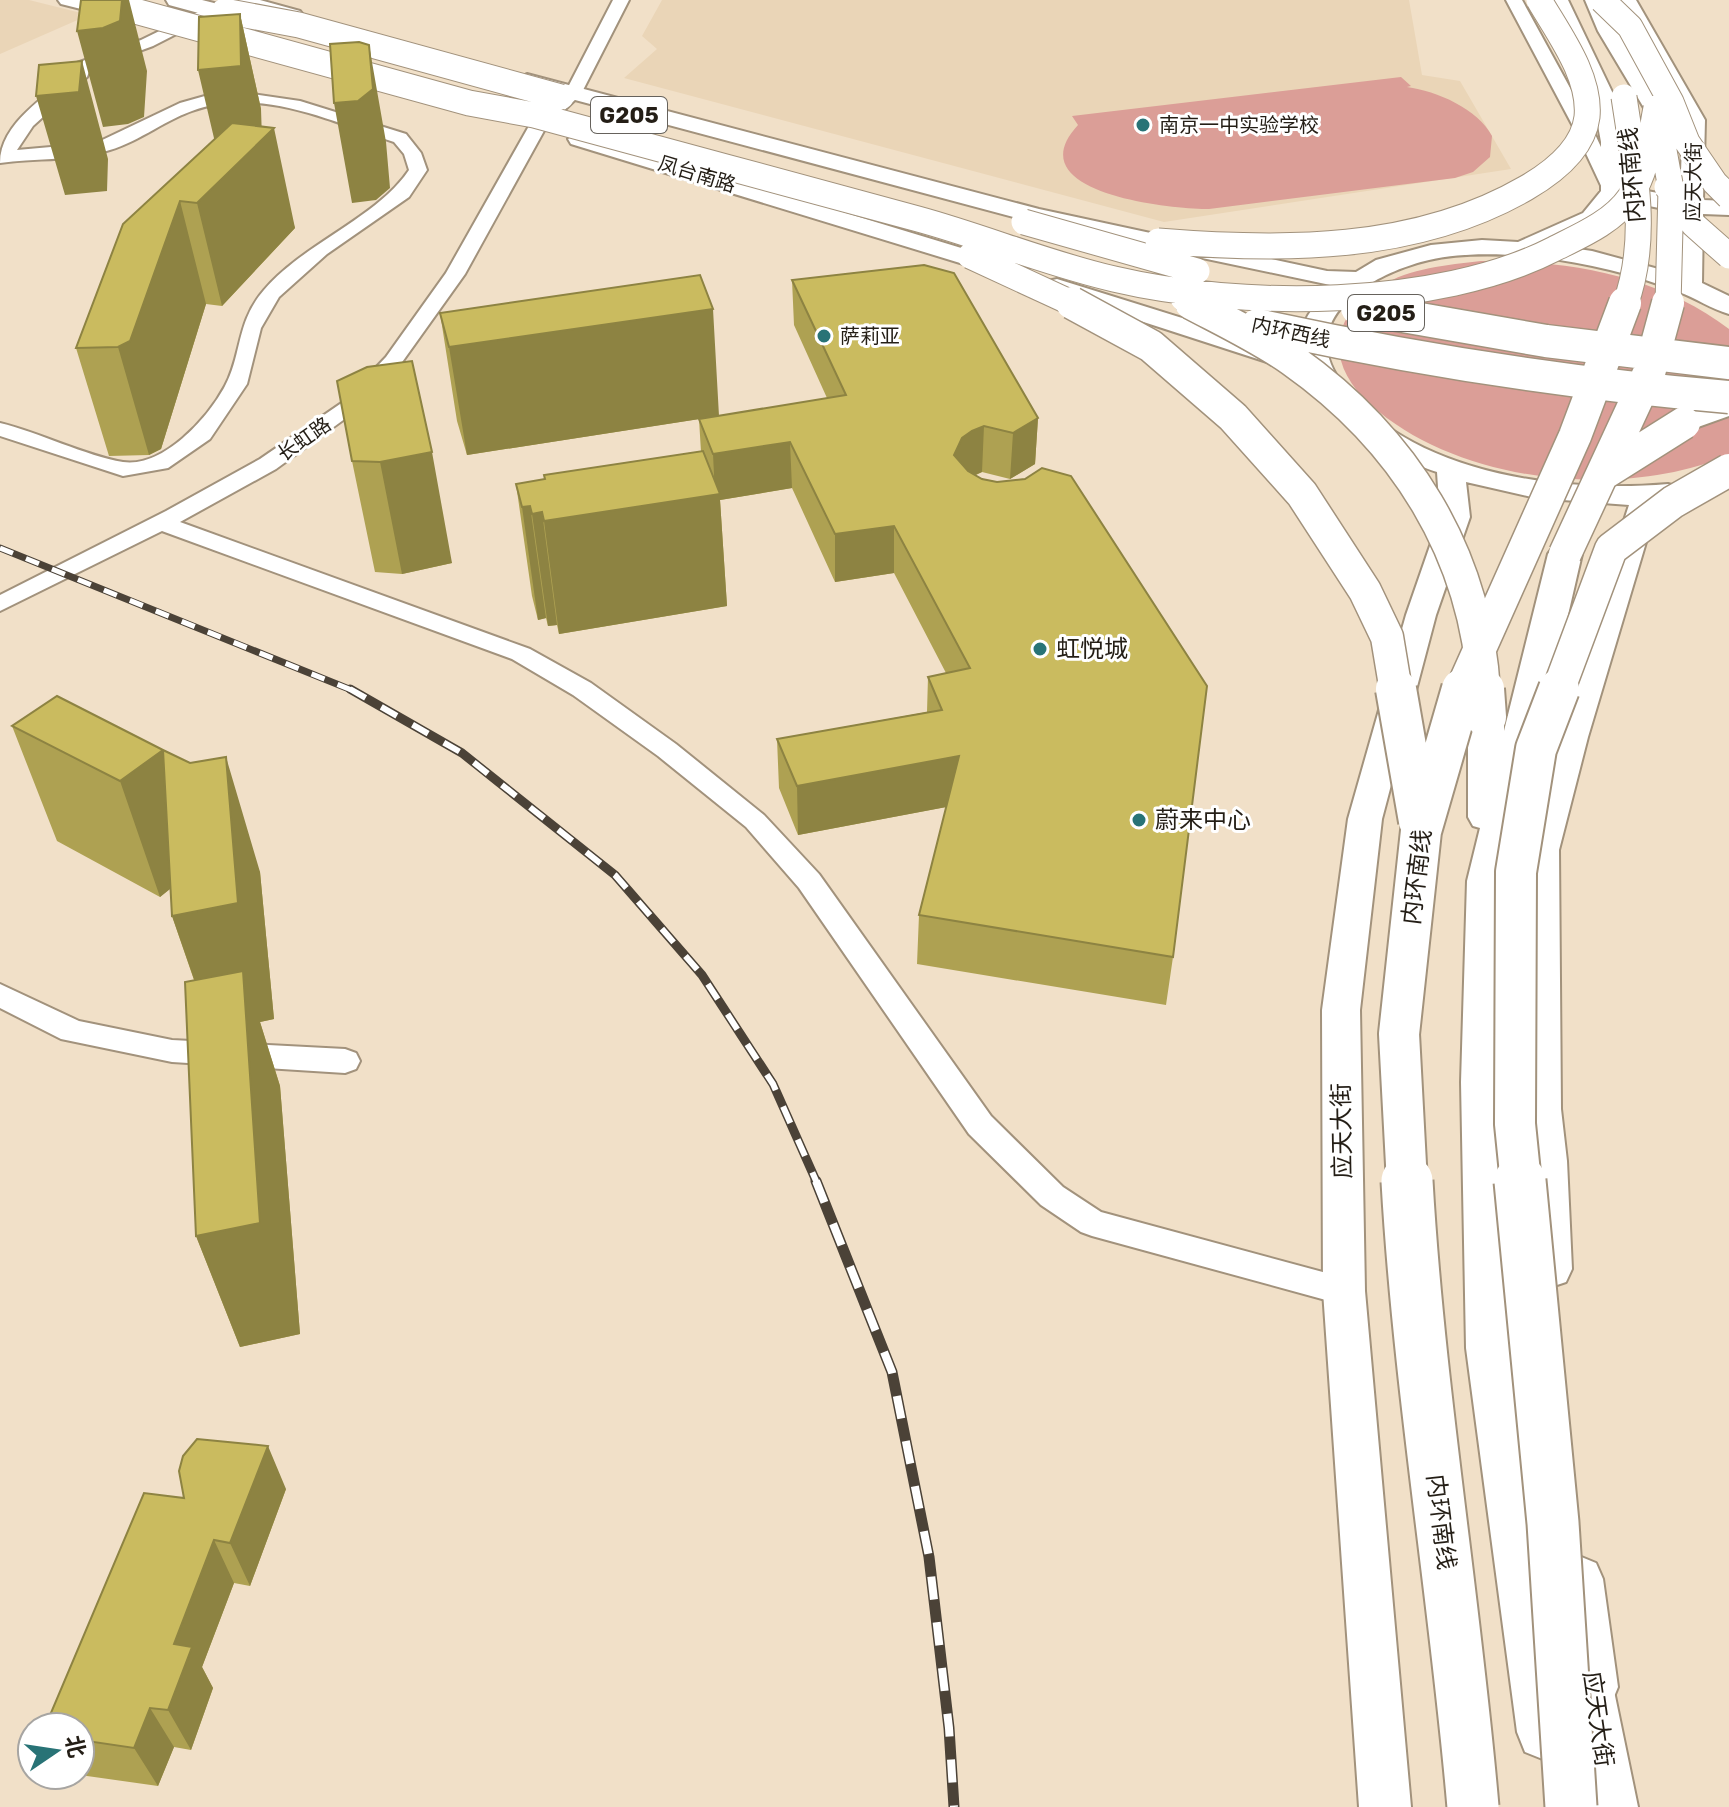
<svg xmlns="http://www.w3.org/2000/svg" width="1729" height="1807" font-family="Rubik,'Noto Sans SC',sans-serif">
	<rect width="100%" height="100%" fill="#f1e0c8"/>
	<!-- built -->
	<path fill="#ead5b7" d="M0,0h29l60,15 -89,39z
		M662,0h747l13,75 38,6 51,88 -347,53 -540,-144 33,-29 -15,-13z"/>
	<!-- green -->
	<path fill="#db9e97" d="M1401,77l10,9 -4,1c30,4 71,22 85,49l-2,21 -17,15 -18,6 -246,31c-39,0 -194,-16 -131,-84l-6,-9z
		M1481,261c86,-1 178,14 248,68v126c-106,45 -270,29 -358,-50 -45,-40 -43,-88 10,-119 29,-18 66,-21 100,-25z"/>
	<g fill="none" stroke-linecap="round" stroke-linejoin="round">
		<!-- minor casing -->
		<g stroke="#a2927c" stroke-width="4">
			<path id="minor" d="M223,0h20l-90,46 -63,23 -3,8 -54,49 -16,24 79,-7 84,-40 32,-9 27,-2 61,9 106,33 15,19 6,17 -18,27 -82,57 -48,43 -18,31 -14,56 -37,55 -42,29 -45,8 -123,-40v-13c38,9 86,33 123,39 40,6 85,-44 102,-76 17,-31 11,-64 39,-96 40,-47 113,-72 145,-120l-5,-16 -10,-12c-63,-21 -136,-56 -202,-31 -31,11 -56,33 -89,41 -33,9 -69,6 -103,11 0,-40 46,-66 73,-91l4,-9 64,-23z
				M613,0h16l-48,94 -36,35 -80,145 -65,91 -43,45 -81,59 -96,53 350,127 61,34 85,61 88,71 55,59 172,242 72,71 38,25 255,69 5,10 -5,10 -12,4 -252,-69 -11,-4 -40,-27 -72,-71 -170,-246 -53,-61 -88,-71 -85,-61 -61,-36 -350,-128 -162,80v-16l166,-84 94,-52 83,-57 43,-45 60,-84 83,-147 37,-35z
				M1506,0h16l71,130 29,62 -3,4 -6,1 -9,-5 -29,-62z
				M0,984l79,37 93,19 173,9 11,4 4,8 -4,8 -11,4 -173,-11 -111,-23 -61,-31z"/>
		</g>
		<!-- major casing -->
		<g stroke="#a2927c" stroke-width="4">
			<path id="major" d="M58,0h34l44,11 3,4 -10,6 -68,-17z
				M227,0h33l40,11 3,4 -10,6 -63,-17z
				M1548,0h20l47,98 8,44 2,45 55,10 3,-77 -67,-120h20l69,120 -2,80 26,1v14l-26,-1 -1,69 27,13v18c-18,-5 -33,-16 -50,-22 -45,-18 -92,-29 -141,-35 -34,-3 -74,-5 -109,3 -56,13 -138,59 -85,126 70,89 218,107 324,98l10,3 4,6 -4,6 -20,3 -70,235 -29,113 2,259 6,52 5,108 -6,13 -15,5 -15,-5 -6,-13 -3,-108 -6,-52 2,-259 31,-113 75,-232 -93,-7 -70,-16 4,35 -34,98 -54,204 -22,191 5,281 46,516h-52l-36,-516 -1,-281 26,-191 58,-204 34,-98 -3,-45c-50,-16 -143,-74 -136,-136 2,-21 19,-37 34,-50l-299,-63 -517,-138 -3,-5 11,-6 512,135 288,62 29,1 20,-12 55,-15 51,-5 36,2 65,-29 18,-22v-49l-8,-44zM1619,200l60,12 -2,62 -85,-23 -41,-6 48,-22z
				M579,132l435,132 3,5 -3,5h-18l-425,-130 -3,-5z
				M1057,279l231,72 4,6 -4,6h-18l-222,-72 -3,-5 3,-5z
				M1579,1556l17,7 7,16 15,108 -7,17 -18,8 -18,-8 -7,-17 -13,-108 7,-16z"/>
		</g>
		<!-- highway casing -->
		<g stroke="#a2927c" stroke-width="4">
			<path id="highway" d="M166,0h36l12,3 3,5 -11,7 -37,-10z
				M1585,0h22l13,31 48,77 -3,5h-18l-49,-82z
				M1729,396v20l-45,16 -11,-3 -4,-6 4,-6z
				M1565,544l12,3 5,7 -75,327 -2,201 9,266 46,297 20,-10 19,8 9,19 30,145h-58l-12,-63 -3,8 -20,8 -20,-8 -8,-20 -51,-384 -5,-266 6,-201 13,-53 -7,-2 -5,-9v-100l5,-8 13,-4 13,4 5,8v14l44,-177 5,-7z"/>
		</g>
		<!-- minor -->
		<use href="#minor" fill="#fff" fill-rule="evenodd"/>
		<!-- major -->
		<use href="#major" fill="#fff" fill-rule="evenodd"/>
		<!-- highway -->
		<use href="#highway" fill="#fff" fill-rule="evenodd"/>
		<!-- rail-far2 casing -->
		<g stroke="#4b4237" stroke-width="7">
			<path id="rail-far2" d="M0,548l354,143"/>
		</g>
		<!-- rail-far1 casing -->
		<g stroke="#4b4237" stroke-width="9">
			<path id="rail-far1" d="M350,689l112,64 153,122 87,100 71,109 44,99"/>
		</g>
		<!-- rail casing -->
		<g stroke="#4b4237" stroke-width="11">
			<path id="rail" d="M816,1181l76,191 37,185 20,171 5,79"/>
		</g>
		<!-- rail-far2 -->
		<use href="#rail-far2" stroke="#fff" stroke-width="5" stroke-dasharray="14" stroke-linecap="butt"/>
		<!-- rail-far1 -->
		<use href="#rail-far1" stroke="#fff" stroke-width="6" stroke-dasharray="18" stroke-linecap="butt"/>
		<!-- rail -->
		<use href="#rail" stroke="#fff" stroke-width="8" stroke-dasharray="23" stroke-linecap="butt"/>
		<!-- highway-bridge-far3 casing -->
		<g stroke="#a2927c" stroke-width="27" stroke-linecap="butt">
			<path id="highway-bridge-far3" d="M95,0l374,103 65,12c128,35 256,69 384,104 66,18 130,45 196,60 127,30 323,30 440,-30 26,-13 59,-27 76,-52 18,-26 20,-59 26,-89
				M1602,0l28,27 41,75 16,40 28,41 14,14
				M224,11l75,14 262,72
				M1624,97c10,68 26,141 1,208
				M1659,123l12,66 -3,116
				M1667,187l27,38 35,31
				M1024,222l173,49
				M1158,241c123,10 258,11 368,-53 26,-15 57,-38 61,-71 4,-41 -29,-84 -48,-117
				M970,256l106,49
				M1183,298l12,7"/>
		</g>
		<!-- highway-bridge-far2 casing -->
		<g stroke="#a2927c" stroke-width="35" stroke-linecap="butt">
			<path id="highway-bridge-far2" d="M1072,303l79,43 82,71 69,77 63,97 22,46 9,54
				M1191,303c34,18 70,35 101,57 112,79 184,193 192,331
				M1357,308l189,33 183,22
				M1257,325c156,34 313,59 472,72
				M1603,474l81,-51
				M1565,554l84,-181 19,-70
				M1461,691l114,-255 50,-133
				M1558,691l53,-142 62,-47 56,-32"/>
		</g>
		<!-- highway-bridge-far1 casing -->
		<g stroke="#a2927c" stroke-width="44" stroke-linecap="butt">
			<path id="highway-bridge-far1" d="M1396,689l23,132
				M1484,689l2,28
				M1407,1183l-8,-149 22,-203 41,-142
				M1521,1183l-6,-59 1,-252 20,-123 23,-60"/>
		</g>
		<!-- highway-bridge casing -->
		<g stroke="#a2927c" stroke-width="55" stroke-linecap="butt">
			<path id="highway-bridge" d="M1407,1181c12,209 48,417 66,626
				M1520,1181l33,342 18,284"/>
		</g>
		<!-- highway-bridge-far3 -->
		<use href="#highway-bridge-far3" stroke="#fff" stroke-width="25"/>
		<!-- highway-bridge-far2 -->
		<use href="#highway-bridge-far2" stroke="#fff" stroke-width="32"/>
		<!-- highway-bridge-far1 -->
		<use href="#highway-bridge-far1" stroke="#fff" stroke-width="40"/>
		<!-- highway-bridge -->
		<use href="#highway-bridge" stroke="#fff" stroke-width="51"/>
	</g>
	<!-- wall -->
	<path fill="#aea152" d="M240,14l21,95v17l34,102 -73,78 -16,-2 -45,145 -12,6 -40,1 -33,-108 138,-209z
		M792,280l246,138 -3,46 -25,15 -28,-7 -6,3 197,482 -7,48 -249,-41 2,-49 27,-108 -148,28 -19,-47 -2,-49 150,-27 1,-35 18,-4 -52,-100 -59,9 -43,-94 -72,12 7,106 -168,28 -2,-9 -9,1 -2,-8 -8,2 -6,-24 -16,-112 28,-4v-5l157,-23 -2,-33 -232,36 -10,-34 -17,-108 279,103 108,-18 -33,-73z
		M337,381l115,182 -50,11 -27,-2 -23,-111z
		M12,726l178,37 70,109 14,147 -14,3 20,64 20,248 -60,13 -44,-111 -2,-256 -22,-64 -1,-28 -11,9 -103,-56z
		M286,1489l-36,97 -16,-3 -32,84 11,21 -22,62 -17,-3 -16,39 -78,-11v-48l104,-229z"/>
	<!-- shaded-wall -->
	<path fill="#8d8342" d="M122,0h7l18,71 -3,46 -16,7 -25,3 -26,-96z
		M240,14l21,95 1,30 12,-11 21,100 -73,78 -25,-103 24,-35 -23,-98z
		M369,45l17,97 4,46 -14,12 -24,3 -18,-100z
		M82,61l26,98 -1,32 -42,4 -29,-99z
		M180,201l26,103 -45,145 -12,6 -31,-108z
		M713,309l6,107 -252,39 -18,-108z
		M1038,418l-3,46 -25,15 3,-46z
		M984,426l-2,46 -12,5 -16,-22 8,-17 10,-7z
		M790,442l2,46 -72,12 7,106 -168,28 -15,-113 171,-26 -2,-41z
		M432,452l20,111 -50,11 -22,-112z
		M530,506l16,112 -8,2 -16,-113z
		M542,512l15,113 -9,1 -16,-112z
		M894,526v47l-59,9v-48z
		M163,750l37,115 -40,32 -40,-116z
		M959,756l-2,49 -159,30 -1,-49z
		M226,757l34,115 14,147 -14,3 20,64 20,248 -60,13 -44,-111 16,-205 -40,-115z
		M268,1446l18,43 -36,97 -20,-43z
		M214,1540l20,43 -32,84 11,21 -22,62 -23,-40 6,-66z
		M150,1708l24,39 -16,39 -24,-38z"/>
	<!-- building -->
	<path fill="#cabb5f" stroke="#8d8342" stroke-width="2" d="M81,0h41l-2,21 -17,7 -26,3z
		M240,14l1,52 -43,4 1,-53z
		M359,42l10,3 4,44 -15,12 -24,2 -4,-59z
		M82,61l-3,31 -43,4 3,-31z
		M232,123l42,5 -77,75 -17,-2 -50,140 -12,6 -42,1 47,-124z
		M924,265l30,8 84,145 -25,15 -29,-7 -12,5 -10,7 -8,17 14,16 14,8 15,3 28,-3 17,-11 29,8 136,210 -34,271 -254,-42 40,-159 -162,30 -20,-47 165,-29 -14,-33 42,-9 -76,-142 -59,8 -45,-92 -77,12 -14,-35 147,-24 -54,-115z
		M700,275l13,34 -264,38 -9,-34z
		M412,361l20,91 -52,10 -28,-1 -15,-80 30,-14z
		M703,451l17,43 -176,27 -2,-9 -10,2 -2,-8 -8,1 -6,-23 29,-5 -1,-4z
		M57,696l106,54 -43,31 -108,-55z
		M163,750l27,13 36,-6 12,146 -66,13z
		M243,971l17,252 -64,13 -11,-254z
		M197,1439l71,7 -38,97 -16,-3 -40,104 18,3 -24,63 -18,-2 -16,40 -54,-8v-13h-35l99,-234 40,5 -5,-27 4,-15z"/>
	<!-- markers -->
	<g fill="#287376" stroke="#fff" stroke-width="3">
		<circle cx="1143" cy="125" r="8"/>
		<circle cx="824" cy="336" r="8"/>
		<circle cx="1040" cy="649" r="8"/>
		<circle cx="1139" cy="820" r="8"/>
	</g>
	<g text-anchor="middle" stroke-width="6" stroke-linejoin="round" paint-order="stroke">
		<!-- far-poi labels -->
		<g font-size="20" fill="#241e16" stroke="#fff" text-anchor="start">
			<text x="1159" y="132">南京一中实验学校</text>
			<text x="840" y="343">萨莉亚</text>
		</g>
		<!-- far-street labels -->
		<g font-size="20" fill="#241e16" stroke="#fff">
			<text transform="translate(697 174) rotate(17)" y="7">凤台南路</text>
			<text transform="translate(1693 182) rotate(-89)" y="7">应天大街</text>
			<text transform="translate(1291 332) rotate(12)" y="7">内环西线</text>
			<text transform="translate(304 439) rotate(-35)" y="7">长虹路</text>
		</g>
		<!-- shield labels -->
		<g fill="#fff" stroke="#66625c" stroke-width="2">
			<rect x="591" y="97" width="76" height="36" rx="6"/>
			<rect x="1348" y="295" width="76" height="36" rx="6"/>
		</g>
		<g font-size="22" font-weight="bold" fill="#241e16">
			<text x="629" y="123">G205</text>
			<text x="1386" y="321">G205</text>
		</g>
		<!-- street labels -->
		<g font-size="24" fill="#241e16" stroke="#fff">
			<text transform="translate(1632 175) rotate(-95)" y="8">内环南线</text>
			<text transform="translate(1417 877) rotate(-83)" y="8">内环南线</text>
			<text transform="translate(1342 1131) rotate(-91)" y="8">应天大街</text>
			<text transform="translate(1441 1522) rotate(83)" y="8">内环南线</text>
			<text transform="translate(1598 1719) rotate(82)" y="8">应天大街</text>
		</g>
		<!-- poi labels -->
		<g font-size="24" fill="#241e16" stroke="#fff" text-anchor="start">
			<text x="1056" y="657">虹悦城</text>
			<text x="1155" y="828">蔚来中心</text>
		</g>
	</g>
	<!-- north arrow -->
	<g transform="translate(56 1751) rotate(77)"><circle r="38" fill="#ffffff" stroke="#a7a5a2" stroke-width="2"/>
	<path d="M0-6L14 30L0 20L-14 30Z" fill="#287376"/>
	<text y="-12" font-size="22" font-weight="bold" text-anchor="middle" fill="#241e16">北</text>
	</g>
</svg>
